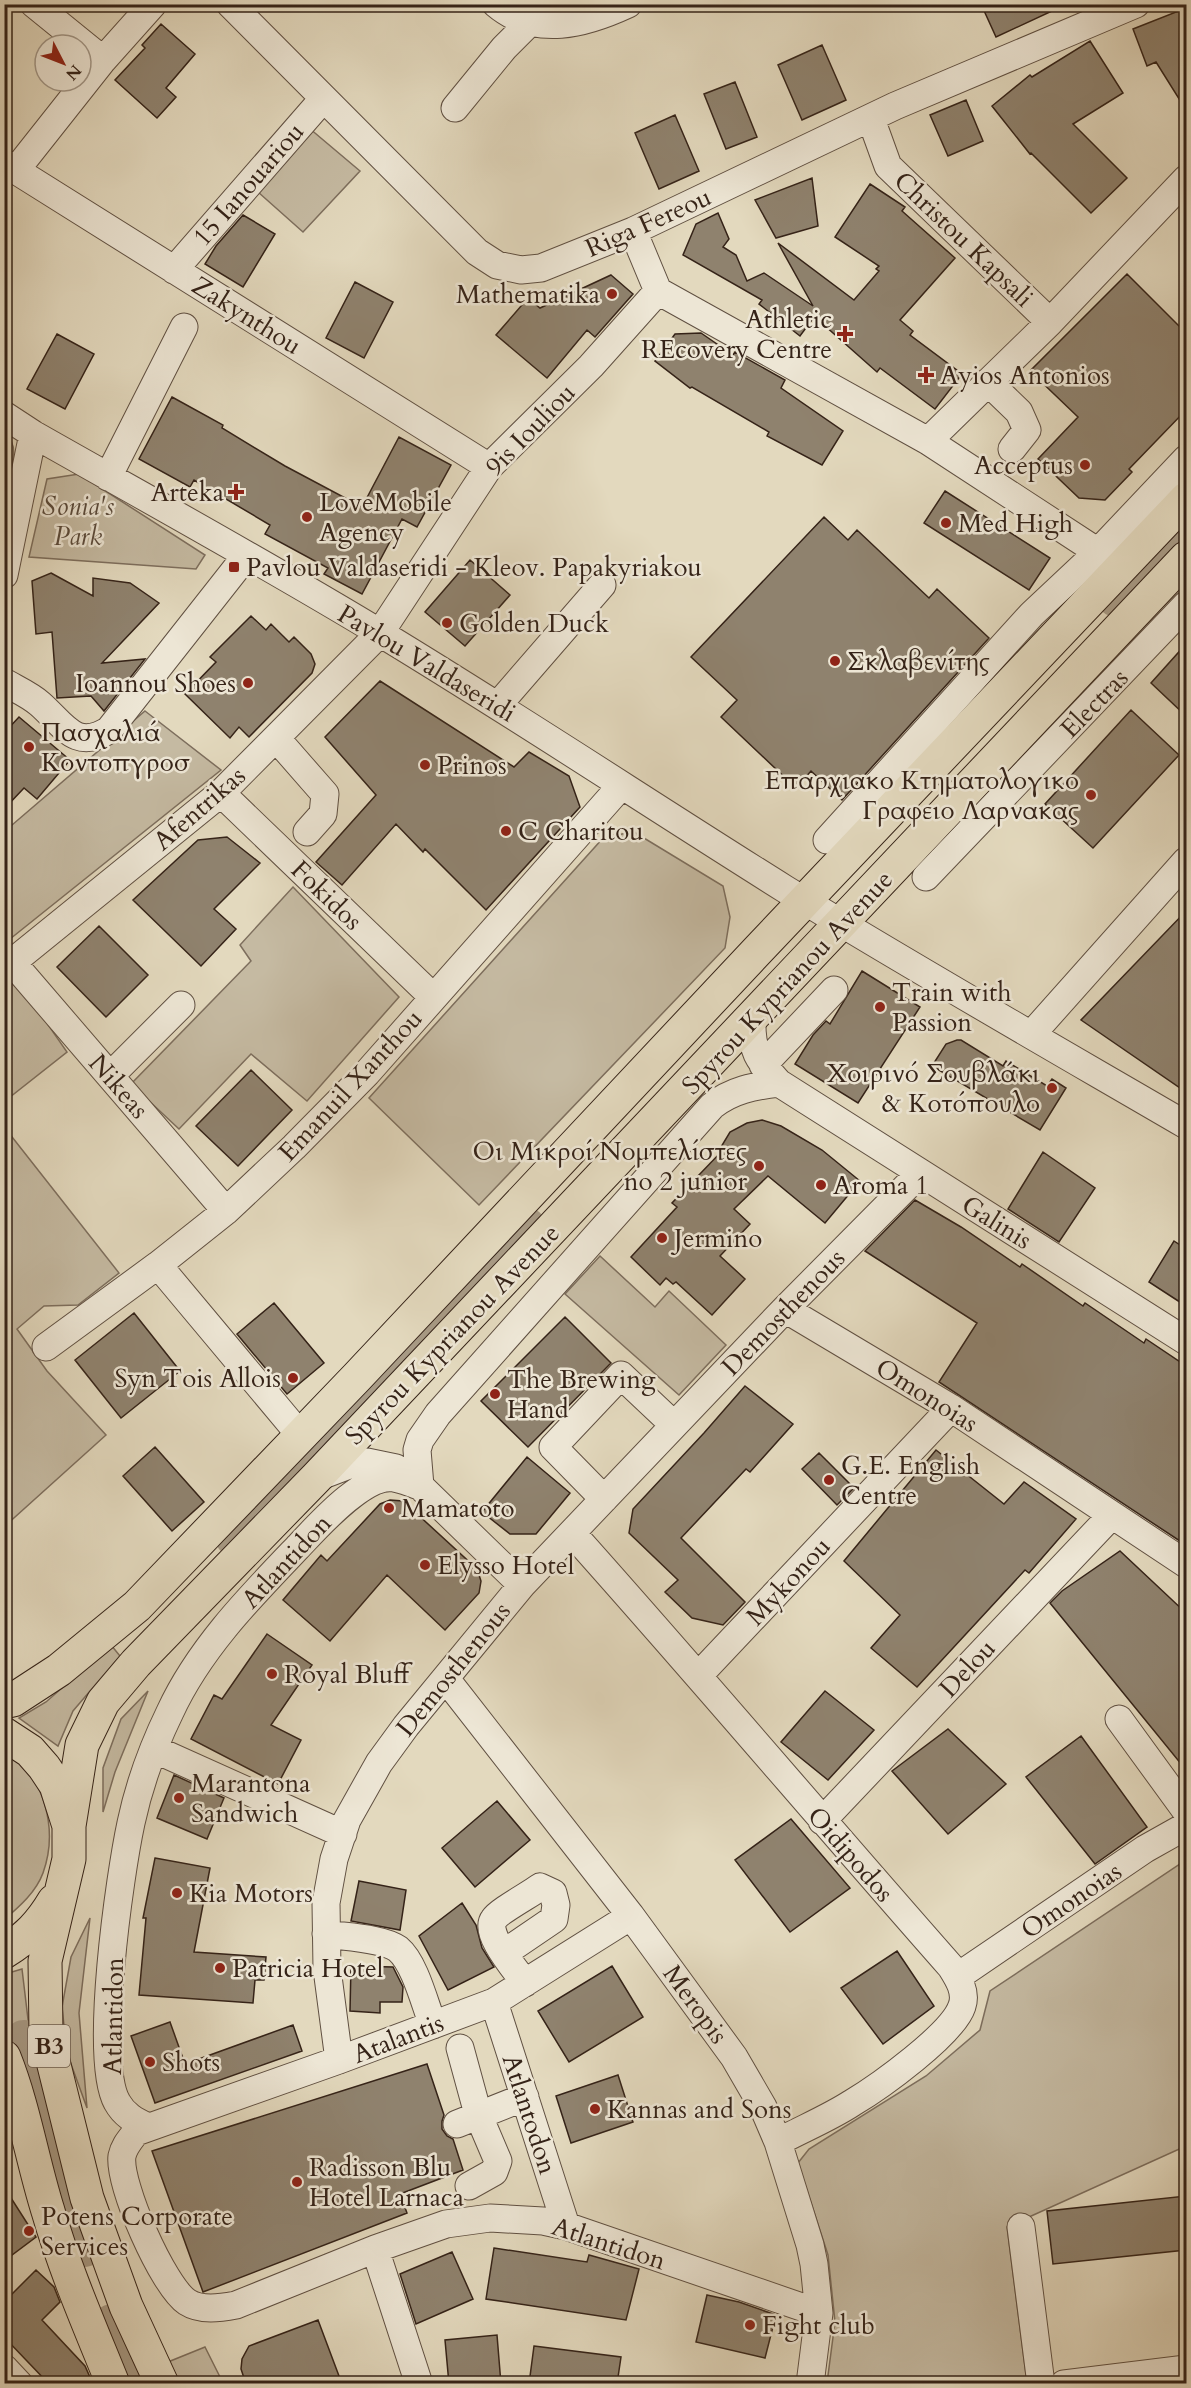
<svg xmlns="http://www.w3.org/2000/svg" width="1191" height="2388" font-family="Cardo,serif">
	<rect width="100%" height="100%" fill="#e3d9be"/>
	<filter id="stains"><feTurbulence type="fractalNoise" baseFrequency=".00333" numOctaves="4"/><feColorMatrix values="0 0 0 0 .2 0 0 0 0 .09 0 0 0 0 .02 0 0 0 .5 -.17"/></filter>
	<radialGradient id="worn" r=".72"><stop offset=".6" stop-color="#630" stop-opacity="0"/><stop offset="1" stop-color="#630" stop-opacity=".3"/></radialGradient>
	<!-- green -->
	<path fill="#c5baa2" stroke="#7d6e5d" stroke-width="1.5" d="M309,128l51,43 -57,61 -45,-40z
		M5,434c16,11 6,36 0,51z
		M79,474l126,81 -9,14 -167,-12 18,-78z
		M145,711l76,59 -216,173v-112z
		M634,832l89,54 7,31 -5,31 -246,257 -110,-107 235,-261z
		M293,887l106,110 -92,104 -56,-47 -72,75 -48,-45 120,-123 -11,-16z
		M12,973l55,79 -62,49v-122z
		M5,1128l114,145 -41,32 -34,1 -27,23 30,42 59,64 -101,91z
		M600,1256l55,51 14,-16 57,54 -47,50 -114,-101z
		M111,1645l9,11 -47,55 -15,35 -39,-28 27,-16z
		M148,1691l-33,81 -12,40v-44l18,-49z
		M5,1753c41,22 53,78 38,120 -7,19 -23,33 -38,46z
		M1186,1860v286l-179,81 20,156h-200l8,-61 -7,-67 -30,-92 11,-14 117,-73 54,-46 10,-39z
		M90,1918l-11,95 8,95 -20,-55 -5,-46 9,-50z
		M22,1969l8,67 -13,4 -12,-24v-42z
		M205,2347l18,36h-44l-11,-21z"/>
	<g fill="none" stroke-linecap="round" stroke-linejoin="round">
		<!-- river -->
		<path stroke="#a89b86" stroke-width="40" d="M1116,597l70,-74
			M235,1537l291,-310
			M24,2040l26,104 34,103
			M112,2324l27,60"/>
	</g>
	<!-- building -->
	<path fill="#8f826e" stroke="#352318" stroke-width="1.5" d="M981,4h86l-71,33z
		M1186,8v102l-30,-48 -9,4 -14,-37z
		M161,24l34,30 -29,34 10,9 -19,21 -42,-38 30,-32 -3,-3z
		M1090,41l33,52 -50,31 54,54 -36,35 -60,-60 -1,1 -38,-48 38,-31 2,2z
		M822,45l24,55 -44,20 -24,-55z
		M735,82l22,55 -31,12 -22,-55z
		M966,100l17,41 -35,15 -18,-41z
		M675,115l24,56 -40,18 -24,-56z
		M812,178l6,48 -42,12 -21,-38z
		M870,184l35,23 -3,4 53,47 -55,62 13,11 -3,4 52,39 -27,35 -55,-41 -3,4 -53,-47 -7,-12 -17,23 -41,-32 3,-4 -79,-45 13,-31 22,-11 11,26 -6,8 13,8 11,26 17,-8 49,33 -35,-63 76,57 25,-29 -3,-2 3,-3 -44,-29z
		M243,215l32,19 -32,53 -38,-23 11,-18z
		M1127,274l59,59v77l-57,59 3,3 -27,28 -26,-2 -41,-39 40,-42 -48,-46z
		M611,275l22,19 -38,43 -8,-7 -40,48 -51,-43 32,-37 12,10z
		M355,282l38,20 -29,56 -38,-20z
		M701,333l32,22 2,-3 50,28 -4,8 62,43 -21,34 -55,-29 2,-4 -77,-45 -2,1 -35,-27 20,-27z
		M57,334l37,20 -29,55 -38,-20z
		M172,397l51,28 -1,3 63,38 77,41 37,-70 52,28 -34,62 -15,-8 -40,75 -38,-20 4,-6 -63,-34 5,-9 -76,-45 -4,7 -51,-28z
		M945,491l105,67 -21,32 -105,-67z
		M824,517l24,23 9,-10 72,68 8,-9 52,49 -147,162 -31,-29 -15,17 -75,-71 16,-17 -46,-43z
		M470,560l40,35 -45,51 -40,-34z
		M51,573l42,23v-18l37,5 29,20 -57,60 43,-4 -41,52 -13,-15 -34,2 -5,-66 -16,2 -4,-53z
		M251,616l15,14 5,-6 18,18 5,-5 17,17 4,10 -3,9 -63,64 -10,-10 -9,11 -45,-44 31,-32 -6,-5z
		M1186,644v72l-35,-33z
		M380,681l134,86 15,-15 40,24 11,31 -94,103 -61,-61 -2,3 -27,-28 -54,61 -26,-23 60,-67 -51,-58z
		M1131,710l48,45 -86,93 -48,-44z
		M19,717l51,43 -33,39 -13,-11 -20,21v-76z
		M227,837l33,26 -46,46 22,20 -35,37 -68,-66 65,-60z
		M1186,911v181l-105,-72z
		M99,926l49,49 -42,42 -49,-50z
		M862,971l58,36 -62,96 -63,-39 18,-29 13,-14 4,3z
		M957,1040h4l42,26 3,-5 41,25 5,-7 14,9 -26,42 -108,-64 14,-22z
		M251,1070l41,40 -54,56 -42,-40z
		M762,1120l19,6 41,24 38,31 -35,42 -57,-47 -34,33 16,15 -30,32 25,23 -33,36 -36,-33 -3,2 -7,-6 -6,7 -29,-28 46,-50 -5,-4 52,-54 -3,-2 9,-15 17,-9z
		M1043,1152l52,36 -36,54 -51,-33z
		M915,1200l46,27 59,40 2,-3 61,42 2,-3 59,40 2,-4 40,27v179l-247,-163 38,-59 -112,-72z
		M1174,1241l12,8v57l-37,-24z
		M274,1303l50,60 -37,31 -50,-60z
		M134,1313l46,58 -59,47 -46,-58z
		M565,1317l46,46 -83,84 -47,-46z
		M745,1386l48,38 -43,48 -4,-3 -65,69 64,64 -22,23 -31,-7 -27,-26 13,-12 -49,-47 4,-24 71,-76z
		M155,1447l49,55 -32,29 -49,-55z
		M936,1450l68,54 20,-22 52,37 -47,54 -4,-3 -108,117 -46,-39 29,-33 -56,-54z
		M819,1453l35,35 -17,17 -35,-36z
		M527,1457l43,36 -34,41h-26l-28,-22z
		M390,1500l13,1 74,68 4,12 -2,12 -34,37 -58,-55 -57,66 -47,-41 38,-45 6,6 53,-57z
		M1120,1551l66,62v157l-136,-167 12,-12z
		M267,1634l45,31 -41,60 30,15 -23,44 -87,-45 23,-44 8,4z
		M825,1691l49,39 -46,50 -47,-38z
		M948,1729l58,55 -58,50 -56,-63z
		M1081,1736l66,91 -52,37 -69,-87z
		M174,1775l50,23 -17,41 -50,-21z
		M497,1801l33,39 -55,47 -33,-39z
		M791,1819l59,69 -60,44 -55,-72z
		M155,1858l55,10 -16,84 72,5 -2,23h-9l-2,23 -114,-8 7,-77h-3z
		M359,1881l47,9 -6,40 -49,-9z
		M462,1903l14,22 6,23 12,19 -46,23 -29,-54z
		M897,1951l37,55 -51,38 -42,-56z
		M351,1966l42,1 10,20 -1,15h-22v11l-30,-2z
		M612,1966l31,51 -74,45 -31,-51z
		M170,2022l15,42 108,-39 9,26 -147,52 -24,-67z
		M427,2064l17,51 -2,6v8l5,7 6,3 10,31 -63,24 7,19 -204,79 -51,-141z
		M618,2075l15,47 -62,21 -15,-47z
		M4,2187l32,50 -32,24z
		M1186,2196v54l-133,14 -6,-53z
		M494,2248l93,14 2,-7 50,14 -13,51 -140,-21z
		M452,2252l21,47 -57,25 -16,-50z
		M36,2270l18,17 6,15 -18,18 43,46 8,18h-44l-45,-47v-35z
		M707,2295l32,7 37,13 -11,43 -69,-16z
		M318,2320l24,64h-96l-5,-15 1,-10 7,-13z
		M497,2335l4,49h-52l-4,-44z
		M534,2346l87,11 -4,27h-88z"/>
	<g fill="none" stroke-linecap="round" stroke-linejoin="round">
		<!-- minor casing -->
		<g stroke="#605042" stroke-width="29">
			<path id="minor" d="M34,4l69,56
				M230,4l247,248 20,13 24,5 20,-2 92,-37 262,-125 241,-102
				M496,4c40,34 89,20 132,0
				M455,108l49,-60 25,-25
				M871,119l17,47 162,156
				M4,163l485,304
				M16,170l87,-110 50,-56
				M633,231l25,60
				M174,270l149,-171
				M658,291l270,150 170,111
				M988,382l31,30 8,18 -15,19
				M4,415l29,19c118,67 237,132 352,202 135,82 266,169 400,253 132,81 267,158 401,236
				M928,441l122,-119 136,-143
				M108,477l76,-150
				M4,575l29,-141
				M4,682c12,7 26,13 36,22 24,21 35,47 69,26l137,-174
				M498,705l104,-120
				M276,738l49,56 -2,20 -16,18
				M221,793l212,204
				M827,840l205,-226 66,-62 88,-93
				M926,877l260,-272
				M12,962l214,249
				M4,969l217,-176 159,-160 109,-166 102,-101 67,-75
				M752,1019c-1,32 6,41 27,64l407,258
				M1031,1035l155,-174
				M763,1065l71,-75
				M110,1076l71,-71
				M158,1265l143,171
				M785,1309l166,99 235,156
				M46,1347l112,-82 68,-54 68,-64 73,-74 254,-287
				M318,1477l34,-13 15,-2 29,6 24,18 102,99
				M420,1486l-3,-36 3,-10 18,-26 274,-308c20,-16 42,-20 67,-23
				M604,1499l-51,-52 68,-72 53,50
				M572,1533c128,143 252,290 379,434 7,11 16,25 11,39 -9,28 -83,81 -110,97 -23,15 -50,26 -74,39
				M699,1675l252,-267
				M446,1679l185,237 103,141 29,50 15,35 32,103 4,19 5,49 -9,71
				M1119,1719l67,92
				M154,1749l189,85
				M822,1821l290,-306
				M631,1916l-137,86 -155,58 -203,72c-6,8 -12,14 -14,24 -4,28 41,130 65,146 14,9 33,6 49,3l139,-56 71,-25 44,-6 53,3 23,5 253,87
				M326,1934c19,3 57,4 72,15 17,14 27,56 35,76
				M504,1953l50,-34 2,-14 -3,-12 -13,-6c-9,7 -41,24 -46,32 -11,14 22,51 31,64
				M957,1977l188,-128 41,-23
				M494,2002l72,224
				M460,2048l18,66 20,47 -4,11 -25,14
				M339,2060l-12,-91 -1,-66 8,-44 13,-39 32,-57 27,-37 116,-141 263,-276 135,-136
				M457,2124l68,-27
				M148,2127c-13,-6 -24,-12 -31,-25 -24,-42 3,-228 14,-279 8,-38 22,-76 39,-111 29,-63 80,-115 127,-164 20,-21 67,-75 97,-70 9,1 18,6 26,8
				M1021,2227l20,157
				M375,2249l44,135
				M4,2368l15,16
				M1064,2384l122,-15"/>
		</g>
		<!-- major casing -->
		<g stroke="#352318" stroke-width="35">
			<path id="major" d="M4,1702l9,-2 46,-30 78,-64 220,-229 401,-427 428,-451
				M4,1734l26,17 14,16 12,18 13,41v33l-24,102 1,72 41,165 39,108 36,78
				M69,1826l13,-81 21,-43 33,-39 180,-185 870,-920
				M4,1952c23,-14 37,-29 50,-51
				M4,2057c20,50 28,103 44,154 17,59 42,116 65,173"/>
		</g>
		<!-- minor -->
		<use href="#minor" stroke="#ede6d5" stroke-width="27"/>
		<!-- major -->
		<use href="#major" stroke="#e3d9be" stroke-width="33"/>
	</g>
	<!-- markers -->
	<g fill="#8f2418" stroke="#ede6d5" stroke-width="2">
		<circle cx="612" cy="294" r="6"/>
		<path d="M842 325h6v6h6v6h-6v6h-6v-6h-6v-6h6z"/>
		<path d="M923 366h6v6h6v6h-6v6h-6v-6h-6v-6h6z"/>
		<circle cx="1085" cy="465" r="6"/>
		<path d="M233 483h6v6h6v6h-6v6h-6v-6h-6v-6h6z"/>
		<circle cx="307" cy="517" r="6"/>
		<circle cx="946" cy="523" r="6"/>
		<rect x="228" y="561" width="12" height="12" rx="3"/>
		<circle cx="447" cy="623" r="6"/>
		<circle cx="835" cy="661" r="6"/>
		<circle cx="248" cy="683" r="6"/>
		<circle cx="29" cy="747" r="6"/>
		<circle cx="425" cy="765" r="6"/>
		<circle cx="1091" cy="795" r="6"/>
		<circle cx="506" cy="831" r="6"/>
		<circle cx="880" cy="1007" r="6"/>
		<circle cx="1052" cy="1088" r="6"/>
		<circle cx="759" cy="1166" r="6"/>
		<circle cx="821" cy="1185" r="6"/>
		<circle cx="662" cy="1238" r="6"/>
		<circle cx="293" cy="1378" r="6"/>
		<circle cx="495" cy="1394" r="6"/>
		<circle cx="829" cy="1480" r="6"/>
		<circle cx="389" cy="1508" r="6"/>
		<circle cx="425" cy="1565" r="6"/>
		<circle cx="272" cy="1674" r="6"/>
		<circle cx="179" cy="1798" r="6"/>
		<circle cx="177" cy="1893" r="6"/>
		<circle cx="220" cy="1968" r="6"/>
		<circle cx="150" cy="2062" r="6"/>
		<circle cx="595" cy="2109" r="6"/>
		<circle cx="297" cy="2182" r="6"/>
		<circle cx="29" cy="2231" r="6"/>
		<circle cx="750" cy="2325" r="6"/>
	</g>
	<g text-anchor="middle" stroke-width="5" stroke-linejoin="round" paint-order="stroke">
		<!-- shield labels -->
		<rect fill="#ede6d5" stroke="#6c5e51" stroke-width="1.5" x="28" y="2025" width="42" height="42" rx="4.5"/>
		<g font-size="24" font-weight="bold" fill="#352318">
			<text x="49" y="2054">B3</text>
		</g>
		<!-- street labels -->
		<g font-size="26" fill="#352318" stroke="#ede6d5">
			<text transform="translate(248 184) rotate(-49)" y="9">15 Ianouariou</text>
			<text transform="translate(648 222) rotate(-24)" y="9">Riga Fereou</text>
			<text transform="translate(964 239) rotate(44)" y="9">Christou Kapsali</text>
			<text transform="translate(247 315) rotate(32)" y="9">Zakynthou</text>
			<text transform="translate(530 429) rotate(-46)" y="9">9is Iouliou</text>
			<text transform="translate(427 663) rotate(31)" y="9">Pavlou Valdaseridi</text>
			<text transform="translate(1094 703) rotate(-46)" y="9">Electras</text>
			<text transform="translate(199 808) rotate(-41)" y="9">Afentrikas</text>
			<text transform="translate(327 895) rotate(44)" y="9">Fokidos</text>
			<text transform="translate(787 982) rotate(-47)" y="9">Spyrou Kyprianou Avenue</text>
			<text transform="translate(350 1085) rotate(-47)" y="9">Emanuil Xanthou</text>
			<text transform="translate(119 1086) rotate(49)" y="9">Nikeas</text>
			<text transform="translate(997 1222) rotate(32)" y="9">Galinis</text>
			<text transform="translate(783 1312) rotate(-46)" y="9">Demosthenous</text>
			<text transform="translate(452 1334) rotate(-46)" y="9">Spyrou Kyprianou Avenue</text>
			<text transform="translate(927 1395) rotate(32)" y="9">Omonoias</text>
			<text transform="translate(286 1561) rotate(-47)" y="9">Atlantidon</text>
			<text transform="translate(788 1581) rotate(-47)" y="9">Mykonou</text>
			<text transform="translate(967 1668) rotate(-47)" y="9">Delou</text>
			<text transform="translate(453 1669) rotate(-51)" y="9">Demosthenous</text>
			<text transform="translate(851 1854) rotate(49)" y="9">Oidipodos</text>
			<text transform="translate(1071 1900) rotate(-34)" y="9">Omonoias</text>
			<text transform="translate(696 2004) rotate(54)" y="9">Meropis</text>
			<text transform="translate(113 2016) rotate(-89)" y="9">Atlantidon</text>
			<text transform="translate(398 2038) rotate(-21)" y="9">Atalantis</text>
			<text transform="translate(530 2114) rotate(72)" y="9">Atlantodon</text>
			<text transform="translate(609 2243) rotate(18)" y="9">Atlantidon</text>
		</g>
		<!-- poi labels -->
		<g font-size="26" fill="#352318" stroke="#ede6d5" text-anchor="start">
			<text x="600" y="303" text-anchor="end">Mathematika</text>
			<text x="832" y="328" text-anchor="end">Athletic<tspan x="832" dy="30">REcovery Centre</tspan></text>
			<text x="940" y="384">Ayios Antonios</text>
			<text x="1073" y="474" text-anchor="end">Acceptus</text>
			<text x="224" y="501" text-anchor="end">Arteka</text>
			<text x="319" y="511">LoveMobile<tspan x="319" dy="30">Agency</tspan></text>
			<text x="958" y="532">Med High</text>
			<text x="246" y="576">Pavlou Valdaseridi - Kleov. Papakyriakou</text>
			<text x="459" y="632">Golden Duck</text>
			<text x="847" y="670">Σκλαβενίτης</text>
			<text x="236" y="692" text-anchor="end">Ioannou Shoes</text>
			<text x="41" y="741">Πασχαλιά<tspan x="41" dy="30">Κοντοπγροσ</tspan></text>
			<text x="437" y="774">Prinos</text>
			<text x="1079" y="789" text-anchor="end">Επαρχιακο Κτηματολογικο<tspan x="1079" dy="30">Γραφειο Λαρνακας</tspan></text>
			<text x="518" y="840">C Charitou</text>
			<text x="892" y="1001">Train with<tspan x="892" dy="30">Passion</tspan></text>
			<text x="1040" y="1082" text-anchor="end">Χοιρινό Σουβλάκι<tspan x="1040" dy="30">&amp; Κοτόπουλο</tspan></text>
			<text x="747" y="1160" text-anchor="end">Οι Μικροί Νομπελίστες<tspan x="747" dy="30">no 2 junior</tspan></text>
			<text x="833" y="1194">Aroma 1</text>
			<text x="674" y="1247">Jermino</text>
			<text x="281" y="1387" text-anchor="end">Syn Tois Allois</text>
			<text x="507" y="1388">The Brewing<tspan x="507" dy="30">Hand</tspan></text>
			<text x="841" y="1474">G.E. English<tspan x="841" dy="30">Centre</tspan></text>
			<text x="401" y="1517">Mamatoto</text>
			<text x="437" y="1574">Elysso Hotel</text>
			<text x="284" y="1683">Royal Bluff</text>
			<text x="191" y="1792">Marantona<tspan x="191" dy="30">Sandwich</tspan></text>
			<text x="189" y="1902">Kia Motors</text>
			<text x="232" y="1977">Patricia Hotel</text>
			<text x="162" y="2071">Shots</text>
			<text x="607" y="2118">Kannas and Sons</text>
			<text x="309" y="2176">Radisson Blu<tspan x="309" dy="30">Hotel Larnaca</tspan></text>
			<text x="41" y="2225">Potens Corporate<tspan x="41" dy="30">Services</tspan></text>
			<text x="762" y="2334">Fight club</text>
		</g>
		<!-- park labels -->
		<g font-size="26" font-style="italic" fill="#59493a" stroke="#ede6d5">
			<text x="78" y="515">Sonia's<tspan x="78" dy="30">Park</tspan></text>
		</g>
	</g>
	<!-- margin -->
	<rect width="1191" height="2388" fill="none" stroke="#e3d9be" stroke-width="24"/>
	<rect x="6" y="6" width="1179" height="2376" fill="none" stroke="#352318" stroke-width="3"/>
	<rect x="12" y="12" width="1167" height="2364" fill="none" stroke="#352318" stroke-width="1.5"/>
	<!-- north arrow -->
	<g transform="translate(63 63) rotate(132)"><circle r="28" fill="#ede6d5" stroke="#a39889" stroke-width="1.5"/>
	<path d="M0-4.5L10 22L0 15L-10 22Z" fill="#8f2418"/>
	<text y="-9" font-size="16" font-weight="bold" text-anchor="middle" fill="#352318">N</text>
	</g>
	<rect width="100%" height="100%" filter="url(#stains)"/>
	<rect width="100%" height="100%" fill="url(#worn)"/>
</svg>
